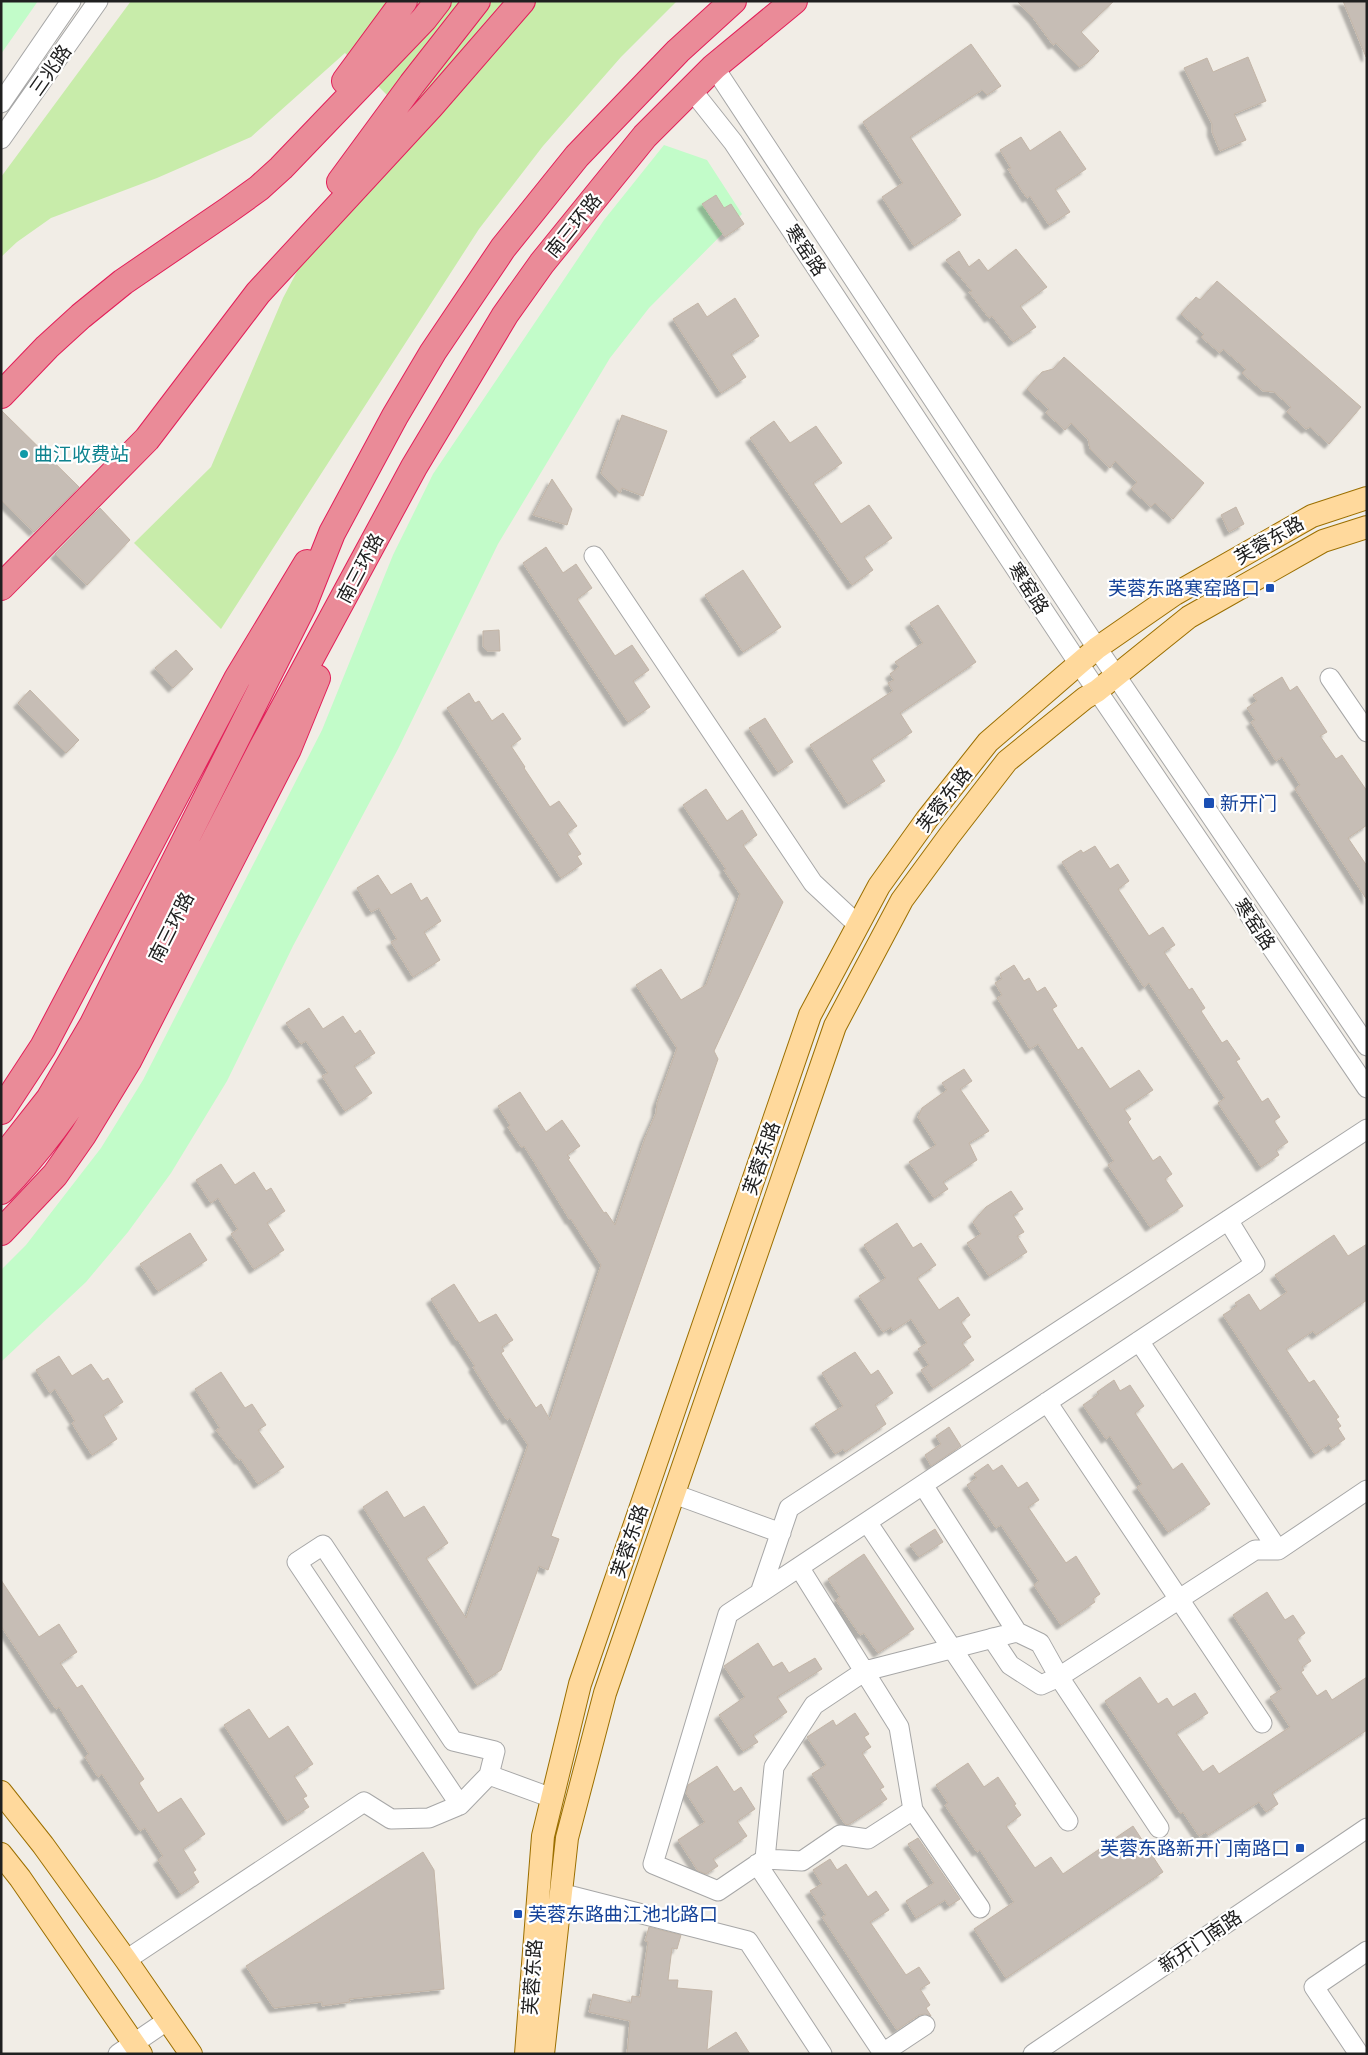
<svg xmlns="http://www.w3.org/2000/svg" width="1368" height="2055" font-family="Figtree,'Noto Sans SC',sans-serif">
	<defs>
		<filter id="shadow"><feDropShadow dx="-4.5" dy="4.5" stdDeviation="1" flood-color="#0004"/></filter>
	</defs>
	<rect width="100%" height="100%" fill="#f1ede6"/>
	<!-- grass -->
	<path fill="#c8ecaa" d="M131,1h546l-56,56 -78,89 -64,83 -258,400 -87,-86 77,-76 72,-169 27,-51 112,-117 -77,-77 -94,84 -94,41 -106,40 -34,24 -16,15v-80z"/>
	<!-- park -->
	<path fill="#c2fcc9" d="M1,1h37l-37,53z
		M664,145l43,15 35,54 -93,94 -39,50 -112,186 -100,205 -105,197 -66,135 -56,92 -43,59 -42,50 -85,80v-92l25,-25 75,-97 42,-68 179,-350 71,-175 40,-81 171,-254z"/>
	<!-- building -->
	<path fill="#c6bdb5" stroke="#c3b5a7" filter="url(#shadow)" d="M1017,1h97l-33,31 18,19 -12,12 -8,4 -23,-24 -3,2 -19,-26z
		M1343,1h24v56h-1z
		M971,44l30,42 -14,9 -5,-5 -72,47 51,78 -47,31 -32,-49 21,-14 -40,-61z
		M1248,57l18,44 -32,13 12,26 -26,11 -8,-19v-8l-28,-56 23,-10 6,14z
		M1060,131l26,38 -31,20 15,23 -21,13 -19,-29 -3,2 -5,-7 -14,-22 3,-1 -11,-18 21,-13 9,14z
		M716,195l8,13 7,-4 13,20 -19,13 -23,-33z
		M1016,249l31,38 -27,19 16,21 -23,15 -21,-26 -3,2 -20,-26 3,-1 -26,-31 13,-9 10,16 10,-8 9,12z
		M1217,281l144,126 -32,37 -19,-17 -4,2 -19,-17 4,-5 -17,-15 -11,-1 -21,-18 4,-4 -23,-20 -3,4 -19,-16 3,-3 -23,-20 15,-17 4,3z
		M735,298l24,38 -28,18 15,23 -25,16 -48,-74 25,-16 9,14z
		M1064,357l140,126 -31,36 -18,-16 -4,4 -20,-18 6,-7 -22,-21 -5,7 -20,-19 -2,-10 -17,-16 -6,7 -19,-17 3,-4 -22,-20 15,-17 11,-3z
		M1,410l78,77 -45,45 -33,-32z
		M622,415l45,16 -24,65 -21,-8 -2,5 -19,-20z
		M774,421l16,22 26,-17 26,37 -29,20 28,41 28,-19 23,33 -28,19 9,13 -21,15 -102,-147z
		M552,479l20,30 -5,16 -34,-10z
		M1236,507l8,17 -15,8 -8,-17z
		M100,508l30,32 -43,45 -32,-31z
		M546,547l17,26 13,-9 16,24 -15,11 38,57 17,-11 17,25 -16,11 17,26 -22,15 -105,-159z
		M743,570l38,57 -38,25 -38,-57z
		M938,605l38,57 -76,51 12,19 -41,27 14,22 -37,23 -38,-59 83,-54 -5,-8 6,-3 -4,-6 9,-7 -4,-5 28,-19 -13,-20z
		M499,630l1,21h-13l-4,-5v-15z
		M176,650l17,19 -20,19 -18,-20z
		M1282,677l8,14 7,-5 30,46 -7,4 16,23 6,-4 25,36v34l-19,13 19,28v34l-72,-111 5,-4 -18,-28 -6,4 -25,-39 4,-2 -8,-12 10,-7 -4,-6z
		M30,690l49,50 -13,13 -48,-50z
		M469,693l6,10 4,-2 13,20 11,-8 18,26 -10,7 14,21 -1,1 26,39 9,-6 18,25 -10,7 14,21 -4,2 5,8 -21,14 -114,-170z
		M765,718l28,44 -15,10 -29,-44z
		M706,789l21,32 15,-11 15,25 -14,10 40,57 -69,149 4,8 -167,477 8,3 -11,31 -9,-4 -38,104 -24,15 -114,-178 24,-16 17,27 20,-12 24,37 -22,15 40,60 62,-173 -18,-27 -3,2 -8,-12 -26,-41 2,-1 -17,-26 -1,1 -26,-42 23,-15 25,39 17,-9 17,26 -11,7 2,4 -3,2 35,55 5,-4 9,16 51,-155 -30,-46 -1,1 -37,-60 -9,-14 -2,2 -14,-21 2,-2 -12,-19 22,-14 26,40 16,-12 18,26 -13,9 3,3 -2,1 36,54 2,-1 9,13 30,-87 11,-25 1,-10 20,-55 -41,-63 25,-16 20,31 25,-15 34,-91 -16,-24 2,-1 -43,-64z
		M1095,846l15,23 8,-5 11,17 -11,8 31,47 14,-9 12,18 -11,7 25,38 3,-2 13,20 -4,3 21,32 5,-3 13,19 -4,2 26,41 6,-4 12,19 -6,4 14,21 -12,8 3,5 -18,12 -43,-64 7,-5 -76,-115 -5,4 -82,-125 19,-12 2,3z
		M378,875l13,20 20,-12 10,18 6,-4 14,24 -17,11 16,28 -27,17 -22,-35 6,-3 -18,-31 -8,4 -14,-24z
		M1014,965l10,16 5,-3 8,14 8,-5 12,19 -5,3 26,41 4,-3 28,42 29,-19 14,20 -29,19 7,10 -3,3 25,39 7,-5 12,18 -7,5 18,27 -33,21 -42,-62 6,-4 -76,-117 -8,5 -33,-51 5,-3 -7,-12 7,-4 -2,-5z
		M309,1008l14,21 20,-13 12,18 5,-4 15,23 -21,13 18,27 -27,18 -23,-35 6,-3 -22,-32 -5,3 -15,-21z
		M964,1069l8,12 -12,8 29,42 -20,12 8,17 -34,22 5,7 -14,9 -25,-36 27,-17 -18,-28 4,-9 25,-18 -5,-7z
		M221,1164l14,21 19,-13 12,19 5,-3 14,23 -18,12 17,27 -30,19 -23,-35 7,-5 -20,-31 -7,5 -15,-23z
		M1011,1191l12,18 -10,6 11,17 -7,4 10,16 -38,24 -22,-33 14,-9 -8,-12 13,-15z
		M897,1223l16,25 8,-5 15,22 -19,13 22,32 19,-13 12,18 -9,7 10,15 -9,6 12,17 -41,28 -12,-18 8,-5 -11,-16 9,-6 -16,-24 -18,12 -2,-4 -8,5 -24,-36 27,-18 -22,-33z
		M190,1233l17,27 -49,31 -18,-27z
		M1334,1235l14,21 19,-12v56l-51,35 -3,-4 -27,18 23,34 5,-3 25,37 -3,2 5,7 -3,2 7,11 -13,9 -3,-4 -14,10 -92,-139 14,-9 -2,-3 14,-9 11,17 27,-19 -12,-17z
		M855,1352l16,23 7,-5 15,23 -18,12 11,19 -41,28 -2,-3 -8,5 -20,-30 28,-18 -21,-33z
		M59,1356l13,20 19,-12 12,17 5,-3 15,24 -20,13 14,24 -25,16 -20,-32 3,-2 -20,-32 -5,4 -14,-23z
		M221,1372l24,36 7,-4 14,21 -8,5 26,37 -26,17 -17,-25 -2,1 -23,-30 4,-2 -25,-39z
		M1114,1380l6,11 10,-6 14,21 -9,7 38,57 9,-7 28,41 -42,28 -31,-45 5,-3 -32,-48 -4,3 -23,-34 16,-11 -2,-2z
		M949,1427l12,19 -30,20 -6,-11 16,-11 -5,-8z
		M988,1464l5,7 9,-6 16,23 9,-6 12,18 -11,7 38,56 10,-7 24,38 -7,5 2,3 -34,23 -27,-40 5,-4 -38,-56 -5,3 -29,-43 10,-7 -3,-4z
		M935,1529l8,13 -24,15 -9,-12z
		M864,1554l50,75 -36,24 -14,-20 -4,2 -24,-35 4,-3 -12,-18z
		M1,1580l38,57 20,-13 18,28 -17,11 17,25 5,-3 62,94 -5,4 19,30 23,-15 24,36 -22,15 13,21 -3,2 6,10 -18,12 -23,-34 5,-4 -18,-28 -5,3 -38,-57 -4,3 -13,-20 4,-3 -30,-47 -3,2 -55,-83z
		M1267,1592l18,28 8,-5 12,18 -8,6 14,22 -9,6 2,3 -3,2 16,24 9,-6 6,10 35,-23v53l-95,63 6,11 -12,8 -7,-10 -51,33 -2,-3 -7,4 -16,-24 -2,2 -76,-113 35,-24 18,27 9,-6 6,9 22,-14 13,20 -32,20 27,39 10,-7 6,9 71,-47 -20,-30 12,-8 -49,-74z
		M758,1643l15,24 9,-5 7,11 26,-15 7,11 -45,28 10,15 -34,23 5,7 -15,9 -24,-36 26,-18 -21,-31z
		M249,1709l20,30 19,-13 25,38 -19,12 13,20 -4,2 6,9 -22,14 -63,-96z
		M855,1713l14,21 -5,3 7,10 -9,6 22,34 -4,2 7,10 -39,26 -3,-1 -33,-50 14,-9 -19,-28 26,-17 3,6z
		M968,1763l16,24 14,-10 18,27 -2,1 7,10 -15,11 29,42 16,-11 12,17 70,-48 30,46 -157,106 -32,-49 40,-27 -34,-52 -3,2 -32,-47 3,-2 -12,-18z
		M717,1766l17,26 7,-5 14,22 -18,12 10,15 -34,23 5,7 -12,8 -8,-3 -20,-31 27,-18 -19,-29 2,-8z
		M918,1838l42,61 -11,7 -4,-6 -29,18 -10,-17 28,-18 -26,-39z
		M423,1852l11,18 10,119 -95,10 1,3 -28,4v-4l-48,6 -28,-42z
		M830,1859l7,11 9,-6 22,33 8,-6 13,19 -19,12 36,53 13,-8 11,16 -10,6 10,16 -4,3 5,8 -6,-2 -6,1 -22,15 -75,-113 4,-2 -16,-24 12,-7 -9,-14z
		M649,1927l32,8 -4,14 -5,-1 -4,32h10l-1,8 35,3 -5,59 29,-18 14,22h-123l3,-33 -41,-9 4,-18 38,9 1,-7 8,1 8,-55 -3,-1z"/>
	<g fill="none" stroke-linecap="round" stroke-linejoin="round">
		<!-- minor casing -->
		<g stroke="#a7a7a7" stroke-width="21">
			<path id="minor" d="M714,67l383,581 270,398
				M691,89l42,53 344,519 290,427
				M1,103l70,-102
				M1,139l97,-138
				M594,556l219,327 45,42
				M1330,678l37,54
				M1228,1220l27,44 -495,329 29,-85 578,-379
				M1139,1341l139,209
				M1047,1402l215,321
				M674,1494l107,39
				M867,1522l201,299
				M799,1567l100,160 14,83 67,98
				M760,1593l-32,21 -75,250 65,27 47,-32 9,-92 40,-62 51,-34 152,-39 -94,-147
				M1017,1632l23,11 19,34 196,-127h23l89,-60
				M992,1638l18,27 31,20 18,-8 100,151
				M460,1805l-163,-243 26,-17 130,196 42,10 -6,24
				M765,1859l37,2 38,-26 28,4 45,-29
				M757,1864l126,189 42,-28
				M560,1893l188,48 74,113
				M126,1960l238,-158 27,17 38,-1 31,-13 29,-30 63,23
				M118,2054l50,-34
				M1033,2054l334,-226
				M1359,2054l-45,-67 53,-36"/>
		</g>
		<!-- major casing -->
		<g stroke="#9b6f00" stroke-width="24">
			<path id="major" d="M1,1792l42,53 83,115 65,94
				M1,1854l19,24 121,176
				M526,2054l17,-218 37,-152 230,-669 69,-129 48,-67 61,-77 109,-94 78,-54 137,-78 55,-18
				M543,2054l24,-216 38,-145 230,-667 67,-126 47,-64 58,-75 78,-63 12,-7 92,-74 134,-76 44,-14"/>
		</g>
		<!-- highway casing -->
		<g stroke="#e21f59" stroke-width="28">
			<path id="highway" d="M345,81l59,-80
				M340,182l72,-98 65,-83
				M1,395l46,-48 34,-31 42,-34 104,-71 32,-23 22,-20 143,-149 14,-18
				M1,587l146,-148 111,-146 172,-186 92,-106
				M1,1111l42,-64 194,-368 70,-116
				M1,1160l48,-61 44,-75 210,-418 29,-73 63,-117 38,-64 70,-104 74,-92 101,-105 55,-50
				M1,1191c40,-41 73,-87 103,-136l158,-307 152,-281 91,-152 37,-52 103,-127 69,-69 80,-66
				M1,1232l54,-57 28,-40 45,-74 160,-312 29,-71"/>
		</g>
		<!-- minor -->
		<use href="#minor" stroke="#fff" stroke-width="19"/>
		<!-- major -->
		<use href="#major" stroke="#ffd99c" stroke-width="22"/>
		<!-- highway -->
		<use href="#highway" stroke="#ea8b98" stroke-width="26"/>
	</g>
	<!-- markers -->
	<circle fill="#0f9aa8" stroke="#fff" stroke-width="2" cx="24" cy="454" r="5"/>
	<g fill="#1a4fb4" stroke="#fff" stroke-width="2">
		<rect x="1265" y="583" width="10" height="10" rx="2.5"/>
		<rect x="1203" y="797" width="12" height="12" rx="2.5"/>
		<rect x="1295" y="1843" width="10" height="10" rx="2.5"/>
		<rect x="513" y="1909" width="10" height="10" rx="2.5"/>
	</g>
	<g text-anchor="middle" stroke-width="4.5" stroke-linejoin="round" paint-order="stroke">
		<!-- street labels -->
		<g font-size="19" fill="#202020" stroke="#fff">
			<text transform="translate(50 70) rotate(-55)" y="7">三兆路</text>
			<text transform="translate(573 225) rotate(-51)" y="7">南三环路</text>
			<text transform="translate(806 250) rotate(56)" y="7">寒窑路</text>
			<text transform="translate(1269 540) rotate(-30)" y="7">芙蓉东路</text>
			<text transform="translate(360 568) rotate(-62)" y="7">南三环路</text>
			<text transform="translate(1029 588) rotate(57)" y="7">寒窑路</text>
			<text transform="translate(944 799) rotate(-52)" y="7">芙蓉东路</text>
			<text transform="translate(1255 924) rotate(56)" y="7">寒窑路</text>
			<text transform="translate(171 927) rotate(-63)" y="7">南三环路</text>
			<text transform="translate(761 1158) rotate(-71)" y="7">芙蓉东路</text>
			<text transform="translate(629 1541) rotate(-71)" y="7">芙蓉东路</text>
			<text transform="translate(1200 1941) rotate(-34)" y="7">新开门南路</text>
			<text transform="translate(532 1977) rotate(-86)" y="7">芙蓉东路</text>
		</g>
		<!-- culture labels -->
		<g font-size="19" fill="#0d838f" stroke="#fff" text-anchor="start">
			<text x="34" y="461">曲江收费站</text>
		</g>
		<!-- transit labels -->
		<g font-size="19" fill="#164399" stroke="#fff" text-anchor="end">
			<text x="1260" y="595">芙蓉东路寒窑路口</text>
			<text x="1220" y="810" text-anchor="start">新开门</text>
			<text x="1290" y="1855">芙蓉东路新开门南路口</text>
			<text x="528" y="1921" text-anchor="start">芙蓉东路曲江池北路口</text>
		</g>
	</g>
	<!-- border -->
	<rect width="1368" height="2055" fill="none" stroke="#202020" stroke-width="5"/>
</svg>
